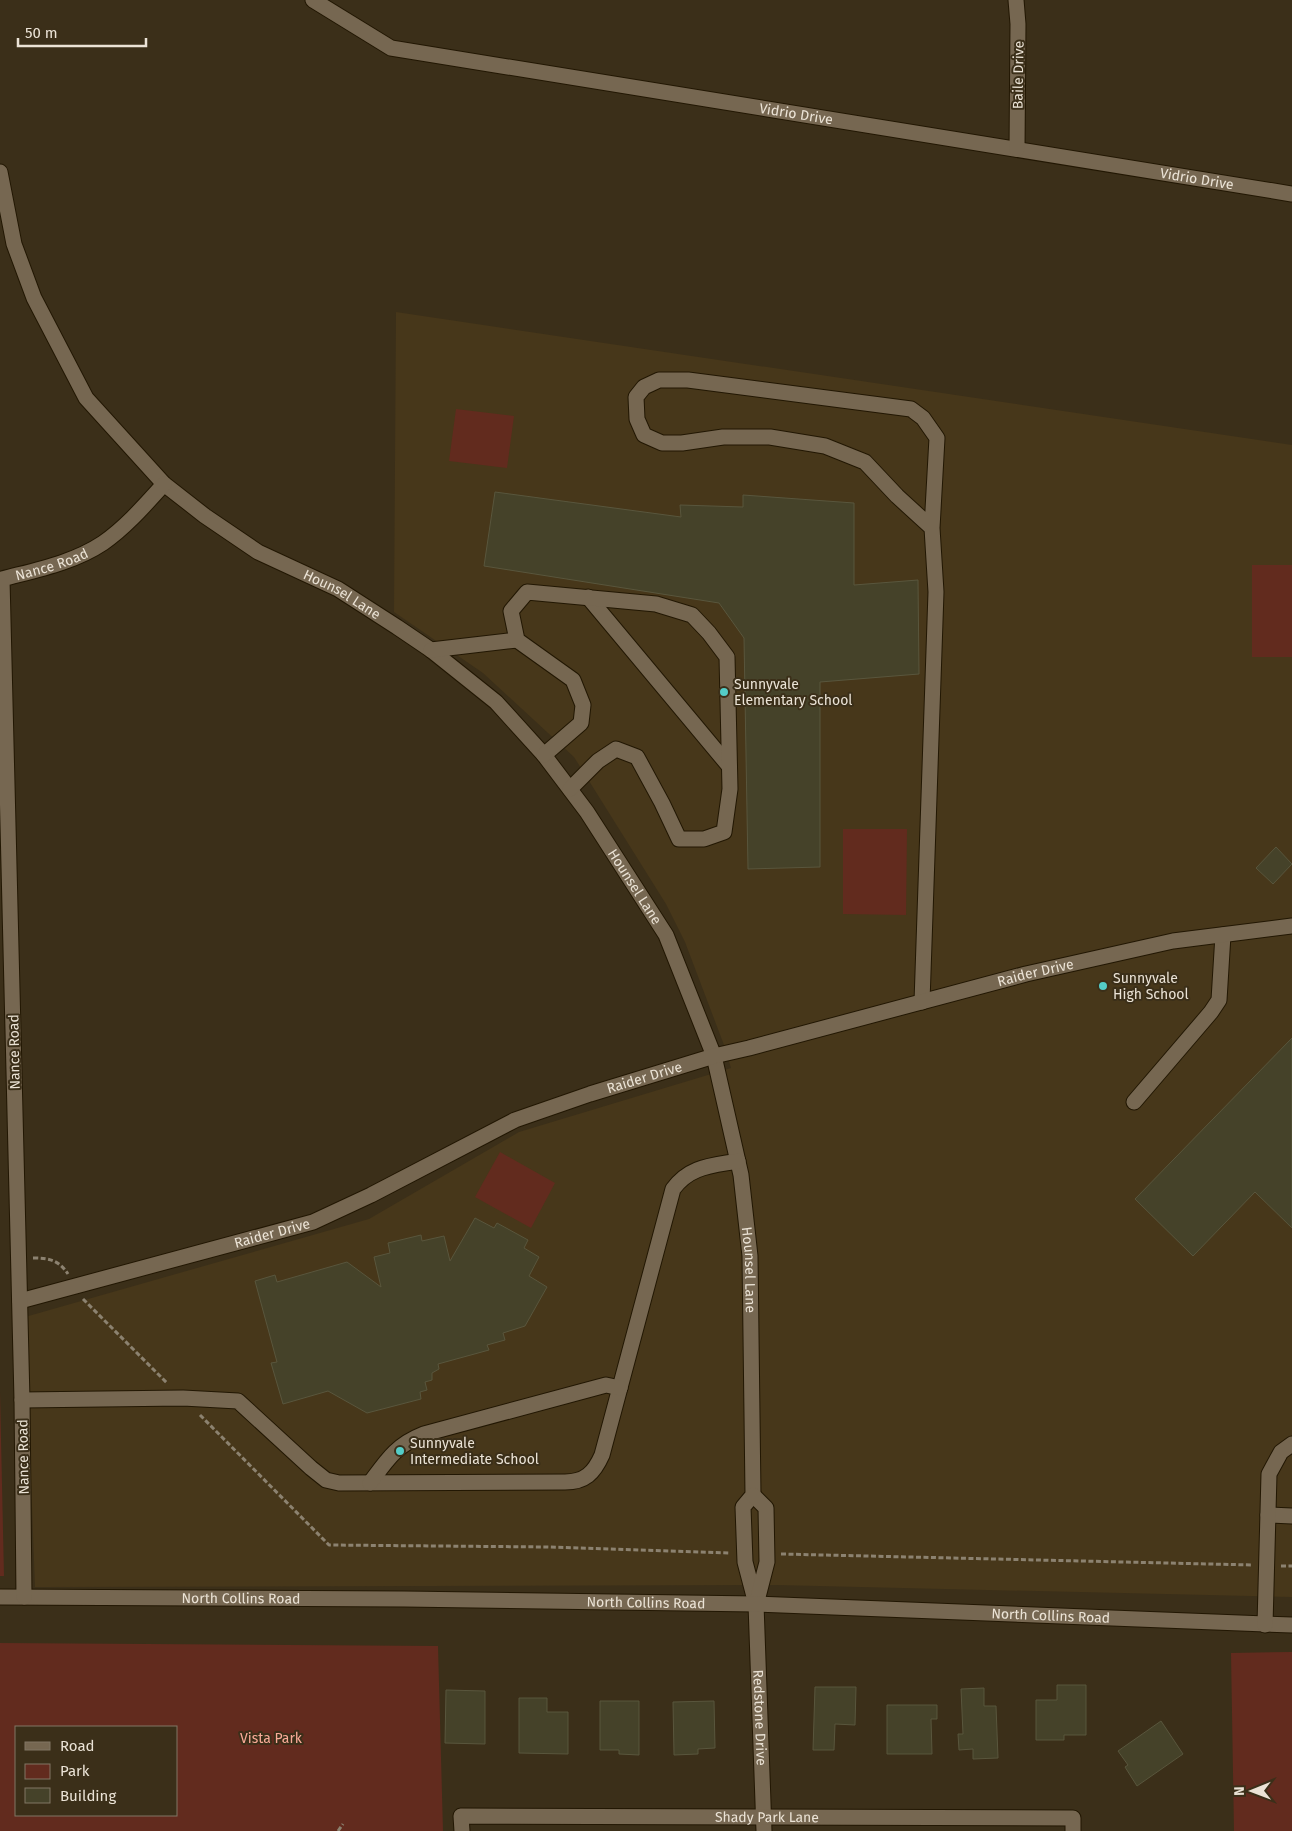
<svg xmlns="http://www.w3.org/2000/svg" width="1292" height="1831" font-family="'Fira Sans',sans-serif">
	<rect width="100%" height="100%" fill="#3b2f19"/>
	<!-- built -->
	<path fill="#47371a" d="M396,312l896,133v1152l-516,-12 -741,2 -10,-270 344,-98 150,-87 212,-64 -7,-23 -39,-103 -19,-38 -92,-147 -91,-84 -89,-61z"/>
	<!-- green -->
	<path fill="#622b1e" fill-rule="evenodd" d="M456,409l58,7 -7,52 -58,-7z
		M1252,565h40v92h-40z
		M843,829h64l-1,86 -63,-1z
		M500,1152l55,31 -24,45 -56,-31z
		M0,1392l4,184h-4z
		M0,1643l438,3 5,185h-443zM16,1727h160v88h-160z
		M1292,1652v179h-58l-3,-178z"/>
	<!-- building -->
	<path fill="#454229" stroke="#59563d" d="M495,492l186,25 -1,-12 63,2v-12l111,8v82l64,-5 1,94 -99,8v185l-72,2 -4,-231 -25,-35 -235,-37z
		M1276,847l16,17 -19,20 -17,-16z
		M1292,1038v190l-37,-36 -62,64 -58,-57z
		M475,1218l19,10 3,-5 31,17 -4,8 15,9 -10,19 18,11 -22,39 -22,7 2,7 -18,5 2,5 -51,14 1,5 -7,4v7l-7,2 2,8 -7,2 1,7 -54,14 -39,-22 -45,13 -12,-41 6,-1 -22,-81 20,-6 2,7 70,-20 34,25 -7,-30 16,-4 -2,-10 33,-8 1,6 22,-5 6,25z
		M1057,1685h29v50h-22v5h-28v-40h21z
		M815,1687h41l-1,38 -20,-1 -1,26h-21z
		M984,1688v18h12l2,52 -25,1v-10l-14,1 -1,-16h5l-2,-45z
		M446,1690l39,1v53l-40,-1z
		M519,1698h28v14h21v42l-49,-1z
		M600,1701h39v54l-20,-1v-4h-19z
		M714,1701l1,47 -17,1v5l-24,1 -1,-53z
		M887,1705h50v14h-6l1,35h-45z
		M1161,1721l22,33 -46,32 -12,-19 3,-2 -10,-14z"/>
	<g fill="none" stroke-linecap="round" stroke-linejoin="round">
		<!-- minor casing -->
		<g stroke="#221703" stroke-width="17">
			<g id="minor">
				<path id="s1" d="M313,0l78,48 901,146"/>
				<path d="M1016,0l2,24 -1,125"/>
				<path id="s2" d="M0,172l14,72 20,54 52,100 78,86 41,32 53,36 80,37 59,38 34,23 65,52 48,53 43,57 79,123 48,121 27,119 9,81 3,239 -10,12 2,55 11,42 8,227"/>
				<path d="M588,597l141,169"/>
				<path d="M431,650l86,-10"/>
				<path d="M544,755l37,-32 2,-18 -10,-25 -56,-40 -6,-29 16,-19 129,12 36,11 17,18 18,24 3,132 -6,43 -20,7h-25l-17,-36 -25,-46 -21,-8 -18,12 -28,28"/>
				<path d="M922,1002l14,-410 -4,-64 -35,-32 -32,-34 -40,-16 -55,-9h-47l-41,6h-20l-18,-8 -7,-16 -1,-22 8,-10 15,-7h29l223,29 12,9 14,20 -5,90"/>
				<path d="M1134,1102l77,-90 8,-12 4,-65"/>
				<path id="s3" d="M20,1301l293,-79 58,-27 144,-75 75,-26 124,-38 35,-8 277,-74 147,-33 119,-15"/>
				<path d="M22,1400l161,-2 55,3 73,67 15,12 13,3 226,-1c20,0 29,-9 37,-27l71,-266c17,-23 38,-23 65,-28"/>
				<path d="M370,1483c17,-23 26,-38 54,-49l182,-49 14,3"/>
				<path d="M753,1495l13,13 1,54 -10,39"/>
				<path d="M1268,1515l24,1"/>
				<path id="s4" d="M0,1597l404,2 352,5 536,21"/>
				<path id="s5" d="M24,1597l-2,-197 -20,-821c34,-9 71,-16 101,-36 23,-16 42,-38 61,-59"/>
				<path d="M1265,1625l4,-151 12,-22 11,-8"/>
				<path id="s6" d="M462,1831l-1,-15 612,2v13"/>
			</g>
		</g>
		<!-- path -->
		<path stroke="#8c8270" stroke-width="3" stroke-dasharray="5 2.5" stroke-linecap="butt" d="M33,1258c16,0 26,2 35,16
			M83,1299l84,84
			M200,1415l129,130 219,2 182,6
			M781,1554l471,11
			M1281,1566h11
			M338,1831l5,-7"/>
		<!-- minor -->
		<use href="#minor" stroke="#766751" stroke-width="15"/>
	</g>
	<!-- markers -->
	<g fill="#54cdc8" stroke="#3b2f19" stroke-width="2">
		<circle cx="724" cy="692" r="5"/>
		<circle cx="1103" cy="986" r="5"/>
		<circle cx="400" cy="1451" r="5"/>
	</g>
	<g text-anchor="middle" stroke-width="4" stroke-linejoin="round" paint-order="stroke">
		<!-- street labels -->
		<g font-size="14" fill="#ebe3d6" stroke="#3b2f19">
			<text transform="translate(1018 75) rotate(-89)" y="5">Baile Drive</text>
			<text dy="5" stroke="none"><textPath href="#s1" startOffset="502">Vidrio Drive</textPath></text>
			<text dy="5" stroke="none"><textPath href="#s1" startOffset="908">Vidrio Drive</textPath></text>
			<text dy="5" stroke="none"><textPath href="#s5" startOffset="1070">Nance Road</textPath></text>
			<text dy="5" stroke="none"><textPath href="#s2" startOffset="570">Hounsel Lane</textPath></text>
			<text dy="5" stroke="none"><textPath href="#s2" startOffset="990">Hounsel Lane</textPath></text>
			<text dy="5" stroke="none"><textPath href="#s3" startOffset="1071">Raider Drive</textPath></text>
			<text transform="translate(14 1052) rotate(-91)" y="5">Nance Road</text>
			<text dy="5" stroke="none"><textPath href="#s3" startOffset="666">Raider Drive</textPath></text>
			<text dy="5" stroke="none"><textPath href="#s3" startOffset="261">Raider Drive</textPath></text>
			<text dy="5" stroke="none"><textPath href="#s2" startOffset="1395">Hounsel Lane</textPath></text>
			<text transform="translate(23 1457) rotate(-91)" y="5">Nance Road</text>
			<text dy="5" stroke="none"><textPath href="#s4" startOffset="241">North Collins Road</textPath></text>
			<text dy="5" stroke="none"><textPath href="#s4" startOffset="646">North Collins Road</textPath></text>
			<text dy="5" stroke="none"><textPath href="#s4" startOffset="1051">North Collins Road</textPath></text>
			<text dy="5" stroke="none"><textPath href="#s2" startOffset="1848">Redstone Drive</textPath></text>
			<text dy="5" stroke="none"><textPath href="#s6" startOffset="321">Shady Park Lane</textPath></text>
		</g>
		<!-- poi labels -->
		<g font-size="14" fill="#ebe3d6" stroke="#3b2f19" text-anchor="start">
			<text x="734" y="689">Sunnyvale<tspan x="734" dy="16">Elementary School</tspan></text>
			<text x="1113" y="983">Sunnyvale<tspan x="1113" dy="16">High School</tspan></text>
			<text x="410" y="1448">Sunnyvale<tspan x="410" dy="16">Intermediate School</tspan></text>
		</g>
		<!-- park labels -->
		<g font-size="14" fill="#f9ab98" stroke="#3b2f19">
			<text x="271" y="1743">Vista Park</text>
		</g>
	</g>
	<!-- legend -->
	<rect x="15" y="1726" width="162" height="90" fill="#3b2f19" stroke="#817765"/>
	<rect x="25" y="1742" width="25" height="8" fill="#766751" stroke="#817765"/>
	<text x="60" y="1751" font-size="15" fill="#ebe3d6">Road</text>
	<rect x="25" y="1764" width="25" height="15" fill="#622b1e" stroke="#817765"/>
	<text x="60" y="1776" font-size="15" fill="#ebe3d6">Park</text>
	<rect x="25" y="1788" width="25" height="15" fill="#454229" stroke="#817765"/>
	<text x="60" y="1801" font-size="15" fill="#ebe3d6">Building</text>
	<!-- north arrow -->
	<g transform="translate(1252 1791) rotate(269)" stroke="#3b2f19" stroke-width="4" paint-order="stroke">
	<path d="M0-4L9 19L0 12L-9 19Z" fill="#ebe3d6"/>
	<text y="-8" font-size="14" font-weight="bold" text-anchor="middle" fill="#ebe3d6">N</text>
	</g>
	<!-- scale -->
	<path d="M18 38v8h128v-8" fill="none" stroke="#ebe3d6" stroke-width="2.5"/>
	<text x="25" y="38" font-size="15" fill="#ebe3d6" stroke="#3b2f19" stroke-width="4" paint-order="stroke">50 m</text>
</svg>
